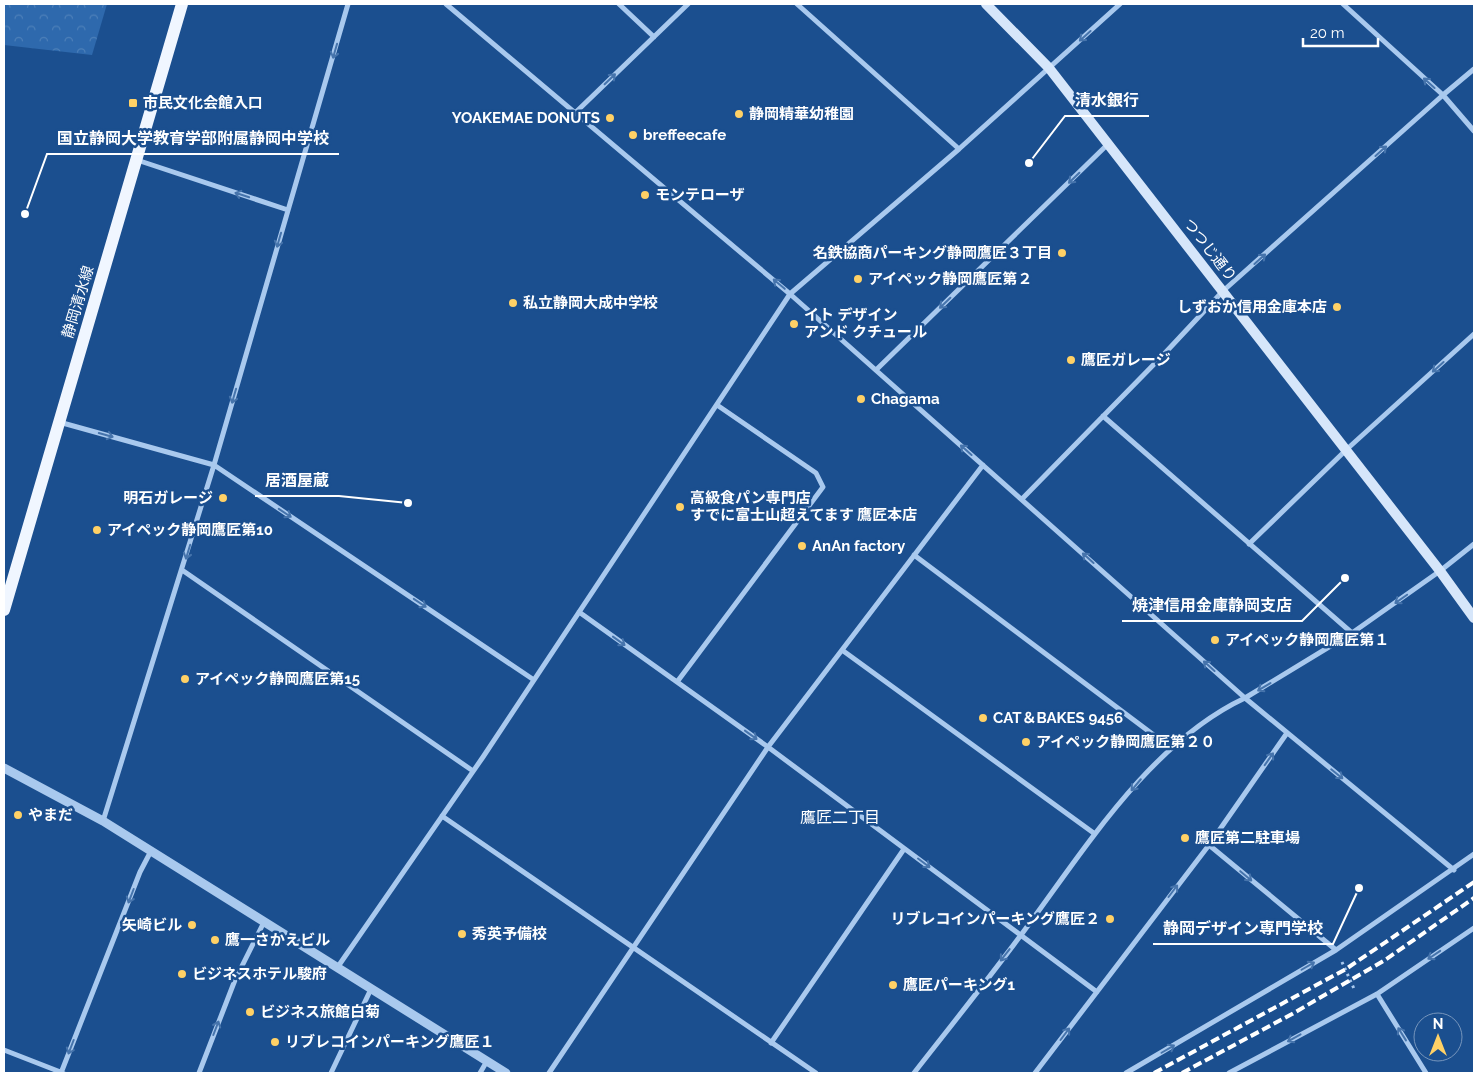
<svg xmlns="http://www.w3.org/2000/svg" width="1478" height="1077" font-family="Raleway,'Noto Sans JP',sans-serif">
	<defs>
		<pattern id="park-crowns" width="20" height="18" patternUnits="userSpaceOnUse" patternTransform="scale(1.25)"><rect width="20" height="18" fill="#2e69ad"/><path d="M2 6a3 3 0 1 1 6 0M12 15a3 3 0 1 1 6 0" fill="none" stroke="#4d80b9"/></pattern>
	</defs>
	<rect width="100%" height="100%" fill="#1b4f8f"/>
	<!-- park -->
	<path fill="url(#park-crowns)" d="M4,4h103l-15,51 -88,-10z"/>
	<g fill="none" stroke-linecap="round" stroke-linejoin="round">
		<!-- path -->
		<path stroke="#a9c9ee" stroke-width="3" stroke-dasharray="2.5 4" stroke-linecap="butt" d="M1342,962l13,29"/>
		<!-- minor -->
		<path stroke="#a9c9ee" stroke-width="5" d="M446,4l344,290 455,404 209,172
			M619,4l35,33
			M797,4l162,145
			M1343,4l100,91 31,36
			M575,113l113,-109
			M137,160l151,50
			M876,370l232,-226
			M1103,416l249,217
			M59,422l155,43 320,215
			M1022,499l143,-146 58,-62 220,-196 31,-26
			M1249,544l97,-94 128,-116
			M914,555l257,193
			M182,570l291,201
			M579,612l189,135 329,245
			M842,650l253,184
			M677,682l146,-195 -7,-14 -99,-68
			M442,816l374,257
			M103,821l111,-356 134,-461
			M1209,845l127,105
			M337,968l146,-211 307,-463 169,-145 161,-145
			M1377,994l49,79
			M771,1043l133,-194
			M4,1050l59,23
			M61,1073l79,-201 11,-21
			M199,1073l36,-93 29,-58
			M331,1073l40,-84
			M480,1073l7,-12
			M549,1073l219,-326 215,-282
			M914,1073c36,-46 72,-91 107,-138 62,-83 128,-192 224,-237l107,-65 88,-62 34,-27
			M1035,1073l174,-228 78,-112
			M1126,1073l210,-123 138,-96
			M1229,1073l148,-79 97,-66"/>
		<!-- tertiary -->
		<path stroke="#a9c9ee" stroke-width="9" d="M4,768l99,53 403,252"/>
		<!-- secondary -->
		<path stroke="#d6e6fa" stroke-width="10" d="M986,4l63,64 391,503 34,47"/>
		<!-- primary -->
		<path stroke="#f0f6ff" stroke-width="12" d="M4,610l178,-606"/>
		<!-- rail -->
		<path stroke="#fff" stroke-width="4" stroke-dasharray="9 4" stroke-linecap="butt" d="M1154,1073l192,-104 128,-87
			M1182,1073l110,-59 93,-54 89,-62"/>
	</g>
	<!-- one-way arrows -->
	<defs><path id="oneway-shaft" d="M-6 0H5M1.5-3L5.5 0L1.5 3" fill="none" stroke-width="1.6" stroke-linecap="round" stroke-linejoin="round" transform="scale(1.25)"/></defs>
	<g stroke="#4674ac">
		<use href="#oneway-shaft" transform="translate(1085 36) rotate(138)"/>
		<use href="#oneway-shaft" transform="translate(335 51) rotate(106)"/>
		<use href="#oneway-shaft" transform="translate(610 79) rotate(-44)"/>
		<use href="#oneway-shaft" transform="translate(1429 83) rotate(-138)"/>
		<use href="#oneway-shaft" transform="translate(1381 151) rotate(-42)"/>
		<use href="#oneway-shaft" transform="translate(1074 178) rotate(136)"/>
		<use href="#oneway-shaft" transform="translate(242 195) rotate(-162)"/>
		<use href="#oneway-shaft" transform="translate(279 240) rotate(106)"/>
		<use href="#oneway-shaft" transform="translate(1260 259) rotate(-42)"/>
		<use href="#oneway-shaft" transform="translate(779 284) rotate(-140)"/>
		<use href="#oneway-shaft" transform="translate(945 303) rotate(136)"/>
		<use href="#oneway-shaft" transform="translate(1438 367) rotate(138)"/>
		<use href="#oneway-shaft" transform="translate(234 396) rotate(106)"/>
		<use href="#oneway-shaft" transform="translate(106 435) rotate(16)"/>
		<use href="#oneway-shaft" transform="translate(966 450) rotate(-138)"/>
		<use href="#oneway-shaft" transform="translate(285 513) rotate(34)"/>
		<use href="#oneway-shaft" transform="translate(188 552) rotate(107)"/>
		<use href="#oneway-shaft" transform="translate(1088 558) rotate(-138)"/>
		<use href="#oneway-shaft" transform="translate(1401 599) rotate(145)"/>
		<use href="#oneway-shaft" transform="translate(420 603) rotate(34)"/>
		<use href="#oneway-shaft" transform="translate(619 641) rotate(36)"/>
		<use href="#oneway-shaft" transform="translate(1209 666) rotate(-138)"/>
		<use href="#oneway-shaft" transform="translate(1264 687) rotate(149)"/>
		<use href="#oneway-shaft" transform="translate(751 735) rotate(36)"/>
		<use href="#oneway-shaft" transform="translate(1269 759) rotate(-55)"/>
		<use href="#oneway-shaft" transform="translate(1337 774) rotate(39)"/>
		<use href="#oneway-shaft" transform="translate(1136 785) rotate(130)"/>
		<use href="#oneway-shaft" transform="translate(924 863) rotate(37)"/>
		<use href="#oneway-shaft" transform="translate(1246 876) rotate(40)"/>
		<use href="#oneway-shaft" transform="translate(1173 891) rotate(-53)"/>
		<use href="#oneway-shaft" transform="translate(131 896) rotate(111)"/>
		<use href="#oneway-shaft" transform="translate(1005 955) rotate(128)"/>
		<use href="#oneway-shaft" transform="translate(1434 955) rotate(146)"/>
		<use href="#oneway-shaft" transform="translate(1308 966) rotate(-30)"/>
		<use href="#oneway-shaft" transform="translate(216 1028) rotate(-69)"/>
		<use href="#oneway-shaft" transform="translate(1065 1034) rotate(-53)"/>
		<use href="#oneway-shaft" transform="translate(1402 1034) rotate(-122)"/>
		<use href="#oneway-shaft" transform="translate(1294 1038) rotate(151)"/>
		<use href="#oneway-shaft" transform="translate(71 1047) rotate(111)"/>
		<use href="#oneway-shaft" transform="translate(1168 1049) rotate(-30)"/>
	</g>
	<!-- markers -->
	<g fill="#ffd166" stroke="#1b4f8f" stroke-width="2">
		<rect x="128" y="98" width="10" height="10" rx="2.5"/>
		<circle cx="739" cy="114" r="5"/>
		<circle cx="610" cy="118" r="5"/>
		<circle cx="633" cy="135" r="5"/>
		<circle cx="645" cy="195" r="5"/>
		<circle cx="1062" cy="253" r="5"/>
		<circle cx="858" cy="279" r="5"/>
		<circle cx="513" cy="303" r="5"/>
		<circle cx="1337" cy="307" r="5"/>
		<circle cx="794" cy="324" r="5"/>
		<circle cx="1071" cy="360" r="5"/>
		<circle cx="861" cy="399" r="5"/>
		<circle cx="223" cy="498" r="5"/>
		<circle cx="680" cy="507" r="5"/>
		<circle cx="97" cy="530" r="5"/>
		<circle cx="802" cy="546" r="5"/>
		<circle cx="1215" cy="640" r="5"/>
		<circle cx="185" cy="679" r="5"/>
		<circle cx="983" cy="718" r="5"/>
		<circle cx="1026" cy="742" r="5"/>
		<circle cx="18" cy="815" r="5"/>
		<circle cx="1185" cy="838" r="5"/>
		<circle cx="1110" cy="919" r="5"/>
		<circle cx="192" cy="925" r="5"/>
		<circle cx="462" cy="934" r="5"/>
		<circle cx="215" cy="940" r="5"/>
		<circle cx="182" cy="974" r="5"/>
		<circle cx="893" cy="985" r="5"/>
		<circle cx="250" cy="1012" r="5"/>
		<circle cx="275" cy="1042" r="5"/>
	</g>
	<g text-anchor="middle" stroke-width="5" stroke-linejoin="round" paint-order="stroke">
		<!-- poi labels -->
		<g font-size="15" font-weight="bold" fill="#fff" stroke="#1b4f8f" text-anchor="start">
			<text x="143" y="108">市民文化会館入口</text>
			<text x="749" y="119">静岡精華幼稚園</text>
			<text x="600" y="123" text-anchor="end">YOAKEMAE DONUTS</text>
			<text x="643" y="140">breffeecafe</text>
			<text x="655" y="200">モンテローザ</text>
			<text x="1052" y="258" text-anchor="end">名鉄協商パーキング静岡鷹匠３丁目</text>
			<text x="868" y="284">アイペック静岡鷹匠第２</text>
			<text x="523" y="308">私立静岡大成中学校</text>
			<text x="1327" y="312" text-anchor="end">しずおか信用金庫本店</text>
			<text x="804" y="320">イト デザイン<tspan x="804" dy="17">アンド クチュール</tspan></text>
			<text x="1081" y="365">鷹匠ガレージ</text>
			<text x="871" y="404">Chagama</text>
			<text x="213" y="503" text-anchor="end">明石ガレージ</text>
			<text x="690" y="503">高級食パン専門店<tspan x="690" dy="17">すでに富士山超えてます 鷹匠本店</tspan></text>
			<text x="107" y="535">アイペック静岡鷹匠第10</text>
			<text x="812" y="551">AnAn factory</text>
			<text x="1225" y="645">アイペック静岡鷹匠第１</text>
			<text x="195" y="684">アイペック静岡鷹匠第15</text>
			<text x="993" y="723">CAT＆BAKES 9456</text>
			<text x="1036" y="747">アイペック静岡鷹匠第２０</text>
			<text x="28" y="820">やまだ</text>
			<text x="1195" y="843">鷹匠第二駐車場</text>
			<text x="1100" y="924" text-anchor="end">リブレコインパーキング鷹匠２</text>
			<text x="182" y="930" text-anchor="end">矢崎ビル</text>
			<text x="472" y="939">秀英予備校</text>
			<text x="225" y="945">鷹一さかえビル</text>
			<text x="192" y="979">ビジネスホテル駿府</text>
			<text x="903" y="990">鷹匠パーキング1</text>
			<text x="260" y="1017">ビジネス旅館白菊</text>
			<text x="285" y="1047">リブレコインパーキング鷹匠１</text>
		</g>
		<!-- street labels -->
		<g font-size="15" fill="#fff" stroke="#1b4f8f">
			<text transform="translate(1210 250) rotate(52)" y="5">つつじ通り</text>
			<text transform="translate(78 302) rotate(-73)" y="5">静岡清水線</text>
		</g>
		<!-- neighbourhood labels -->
		<g font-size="16" fill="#fff" stroke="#1b4f8f">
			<text x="840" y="823">鷹匠二丁目</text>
		</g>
	</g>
	<!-- callouts -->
	<path fill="none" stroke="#fff" stroke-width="2" d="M1029 163L1065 116H1149M25 214L47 154H339M408 503L339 496H255M1345 578L1302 621H1122M1359 888L1333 944H1153"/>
	<g fill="#fff" stroke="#1b4f8f" stroke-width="2">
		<circle cx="1029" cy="163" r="5"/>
		<circle cx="25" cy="214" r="5"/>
		<circle cx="408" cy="503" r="5"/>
		<circle cx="1345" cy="578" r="5"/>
		<circle cx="1359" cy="888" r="5"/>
	</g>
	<g font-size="16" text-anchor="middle" font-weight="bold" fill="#fff" stroke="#1b4f8f" stroke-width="5" stroke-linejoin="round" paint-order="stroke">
		<text x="1107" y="106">清水銀行</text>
		<text x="193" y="144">国立静岡大学教育学部附属静岡中学校</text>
		<text x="297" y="486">居酒屋蔵</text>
		<text x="1212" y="611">焼津信用金庫静岡支店</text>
		<text x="1243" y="934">静岡デザイン専門学校</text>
	</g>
	<!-- border -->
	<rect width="1478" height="1077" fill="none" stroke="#ffffff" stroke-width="10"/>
	<!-- north arrow -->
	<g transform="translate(1438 1037)"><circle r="24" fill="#1b4f8f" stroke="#7695bc"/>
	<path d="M0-4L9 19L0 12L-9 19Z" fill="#ffd166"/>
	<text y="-8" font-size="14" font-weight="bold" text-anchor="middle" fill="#ffffff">N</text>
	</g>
	<!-- scale -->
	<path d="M1303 38v8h75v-8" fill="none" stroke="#ffffff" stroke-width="2.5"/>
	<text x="1310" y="38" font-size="15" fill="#ffffff" stroke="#1b4f8f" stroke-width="4" paint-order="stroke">20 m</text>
</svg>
